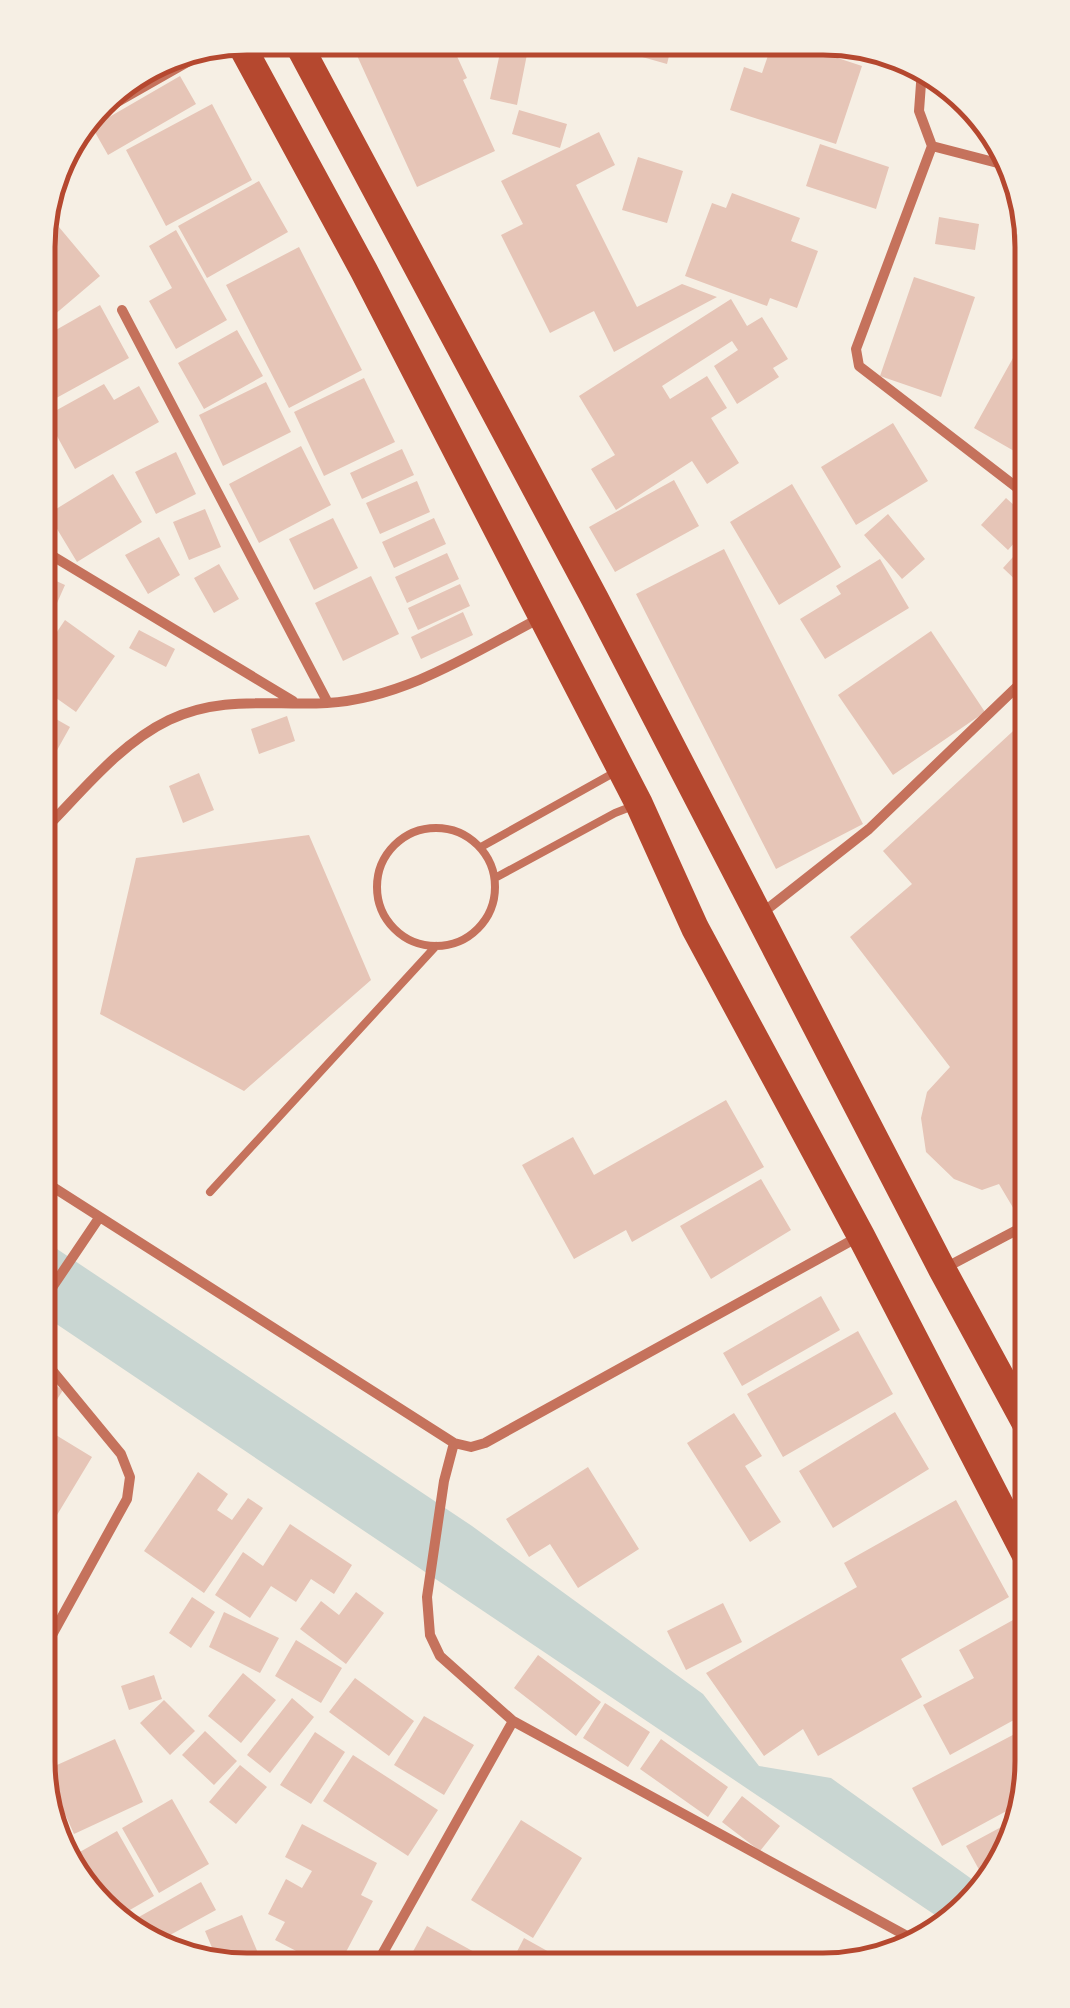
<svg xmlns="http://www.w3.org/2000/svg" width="1070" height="2008" font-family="'Archivo Narrow',sans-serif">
	<rect width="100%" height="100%" fill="#f6efe4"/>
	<!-- water -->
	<path fill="#c9d6d2" d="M45,1241l427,285 231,168 56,72 72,12 156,112 -43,31 -898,-604z"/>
	<!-- building -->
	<path fill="#e6c5b7" d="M349,38l100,1 18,39 -4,2 32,71 -78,36z
		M503,39h27l-13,66 -27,-6z
		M624,40h49l-6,24 -46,-13z
		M773,41h13l76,25 -26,78 -106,-34 14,-43 18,6z
		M180,76l16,28 -88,51 -16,-28z
		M212,104l40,76 -86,46 -40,-76z
		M519,110l48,14 -7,24 -48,-14z
		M599,132l16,33 -39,20 61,122 45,-23 35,13 -103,55 -20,-41 -44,22 -49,-98 22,-11 -22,-43z
		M820,144l69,23 -13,42 -70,-23z
		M638,157l45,14 -16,52 -45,-13z
		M259,181l29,51 -81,46 -29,-52z
		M732,193l68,25 -9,23 27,10 -21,57 -27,-10 -3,8 -82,-30 27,-73 14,5z
		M43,208l57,68 -60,51 -1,-107z
		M939,217l40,7 -4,26 -40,-6z
		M176,230l51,90 -51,29 -27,-48 23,-13 -23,-42z
		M299,247l63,123 -73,38 -63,-123z
		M914,277l61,20 -34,100 -61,-21z
		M731,299l16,27 15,-9 26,42 -15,9 6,9 -42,27 -23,-38 24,-16 -6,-9 -70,45 8,13 37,-23 20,32 -16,10 28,45 -32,21 -15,-23 -76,49 -25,-41 24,-14 -36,-59z
		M100,305l29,53 -89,49v-68z
		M237,330l26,46 -59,33 -26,-46z
		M1023,340v116l-49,-28z
		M364,378l31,64 -71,34 -30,-64z
		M266,382l25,50 -68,34 -24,-51z
		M104,384l10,16 25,-14 20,36 -84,47 -29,-53z
		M893,423l35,58 -72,44 -35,-58z
		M41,445l11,26 -11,5z
		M301,446l30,59 -72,38 -30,-59z
		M402,449l12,26 -52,24 -12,-26z
		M176,452l20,42 -40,20 -21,-42z
		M113,474l29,48 -65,40 -29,-48z
		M674,480l25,46 -84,46 -26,-45z
		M417,481l13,31 -50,22 -14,-31z
		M792,484l49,83 -62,38 -49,-83z
		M1006,498l18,16v18l-16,18 -27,-25z
		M205,509l16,38 -32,13 -16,-38z
		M888,514l37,45 -23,20 -38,-44z
		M333,518l25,50 -44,22 -25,-51z
		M434,518l12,26 -52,24 -12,-26z
		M159,537l21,38 -32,19 -23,-39z
		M1024,545v43l-21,-20z
		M724,549l139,275 -87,45 -140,-275z
		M447,553l12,26 -52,24 -12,-26z
		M880,559l29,49 -84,51 -25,-40 41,-25 -5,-8z
		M219,564l20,35 -25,14 -20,-35z
		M41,574l24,11 -23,52v-14z
		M371,576l28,58 -56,27 -28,-58z
		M460,584l10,22 -52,24 -10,-22z
		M463,612l10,23 -52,24 -10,-22z
		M65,620l50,36 -39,56 -34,-24v-34z
		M139,630l36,19 -9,18 -37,-19z
		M931,631l54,81 -92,63 -55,-80z
		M42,711l28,16 -28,50z
		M287,716l8,25 -36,13 -8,-25z
		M1025,720l3,484 -13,7 -16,-27 -17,6 -28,-11 -28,-27 -5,-34 6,-26 23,-25 -100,-130 62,-53 -29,-33z
		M199,773l15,37 -31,13 -14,-37z
		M309,835l62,145 -127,111 -144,-77 36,-156z
		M726,1100l38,67 -132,75 -6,-12 -52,29 -52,-94 51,-28 21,38z
		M761,1179l30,51 -80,49 -31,-53z
		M821,1296l19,34 -98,56 -19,-33z
		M858,1331l35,63 -110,63 -36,-63z
		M46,1380l17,10 -17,27z
		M895,1412l34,57 -96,59 -34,-57z
		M734,1413l28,43 -17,10 36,56 -31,20 -63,-99z
		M46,1429l46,28 -38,63 -7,-4z
		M588,1467l51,82 -61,39 -28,-44 -21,13 -23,-38z
		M198,1472l30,22 -11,16 15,10 16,-22 15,10 -59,85 -60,-42z
		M956,1500l53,97 -108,62 21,38 -104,59 -15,-27 -39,27 -58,-83 151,-86 -13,-24z
		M290,1524l62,41 -18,29 -23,-15 -15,23 -25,-16 -21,32 -35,-23 28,-43 20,14z
		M356,1592l28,21 -38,51 -46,-35 21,-28 18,14z
		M192,1597l23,15 -24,36 -22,-15z
		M723,1603l19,39 -56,28 -19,-39z
		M224,1612l55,26 -19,35 -51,-26z
		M1022,1615l9,18 1,77 -82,45 -27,-50 51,-27 -15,-28z
		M296,1640l46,28 -21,35 -46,-27z
		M538,1655l63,47 -25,34 -62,-48z
		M243,1673l33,27 -35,43 -33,-27z
		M154,1675l8,24 -33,11 -8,-24z
		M355,1678l59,43 -25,35 -60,-44z
		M292,1698l22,19 -44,56 -23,-18z
		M164,1700l31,31 -25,24 -30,-32z
		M605,1703l45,29 -22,35 -45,-29z
		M424,1716l50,29 -30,50 -50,-30z
		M1032,1725v50l-11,28 -79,43 -30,-58z
		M205,1731l32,30 -23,24 -32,-30z
		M315,1732l30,20 -34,52 -31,-19z
		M115,1739l28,63 -69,32 -26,-58v-7z
		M661,1739l67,48 -20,30 -68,-48z
		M353,1755l85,55 -30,46 -85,-55z
		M240,1765l27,22 -31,37 -27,-22z
		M742,1796l38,30 -20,25 -38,-29z
		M172,1799l37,65 -50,29 -37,-65z
		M1016,1819l-26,66 -2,1 -22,-40z
		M521,1820l61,38 -49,80 -62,-38z
		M302,1824l75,39 -16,32 12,6 -35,66h-11l-52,-27 10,-18 -17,-8 18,-35 16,9 10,-17 -27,-14z
		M117,1831l37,65 -38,22 -38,-65z
		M201,1882l15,28 -57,31 -12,-5 -10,-18z
		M242,1915l16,38 -37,16 -16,-38z
		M427,1926l71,39 -93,1z
		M524,1938l36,20 -4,6 -46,1z"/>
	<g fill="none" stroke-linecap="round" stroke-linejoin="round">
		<!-- service -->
		<path stroke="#c5725c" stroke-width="8" d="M377 887a59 59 0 1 1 118 0a59 59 0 1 1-118 0Z
			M481,847l136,-76
			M495,878l120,-65 18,-7
			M210,1192l226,-246"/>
		<!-- minor -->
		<path stroke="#c5725c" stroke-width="10" d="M922,70l-3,41 13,35 -76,203 3,17 165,127
			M84,121l137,-78
			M932,146l81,21
			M122,310l206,393
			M41,549l252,152
			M43,831c38,-38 76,-87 126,-111 52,-25 103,-14 158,-17 78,-5 146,-50 213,-85
			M761,914l108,-85 156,-150
			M45,1182l409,261 17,4 14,-4 373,-206
			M945,1268l83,-44
			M45,1298l54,-80
			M46,1363l75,91 9,23 -3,22 -80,145
			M454,1443l-10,38 -17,116 3,38 10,21 73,65 403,220
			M375,1967l138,-246"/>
		<!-- trunk -->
		<path stroke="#b5482f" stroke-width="28" d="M295,38l300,561 347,670 88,162
			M238,39l126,232 275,533 56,124 166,308 170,329"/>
	</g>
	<!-- crop -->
	<path d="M0 0H1070V2008H0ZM247 55H823A192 192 0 0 1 1015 247V1761A192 192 0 0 1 823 1953H247A192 192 0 0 1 55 1761V247A192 192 0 0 1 247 55Z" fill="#f6efe4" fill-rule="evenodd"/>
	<path fill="none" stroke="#b5482f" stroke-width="5" d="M247 55H823A192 192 0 0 1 1015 247V1761A192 192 0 0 1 823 1953H247A192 192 0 0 1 55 1761V247A192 192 0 0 1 247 55Z"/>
</svg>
